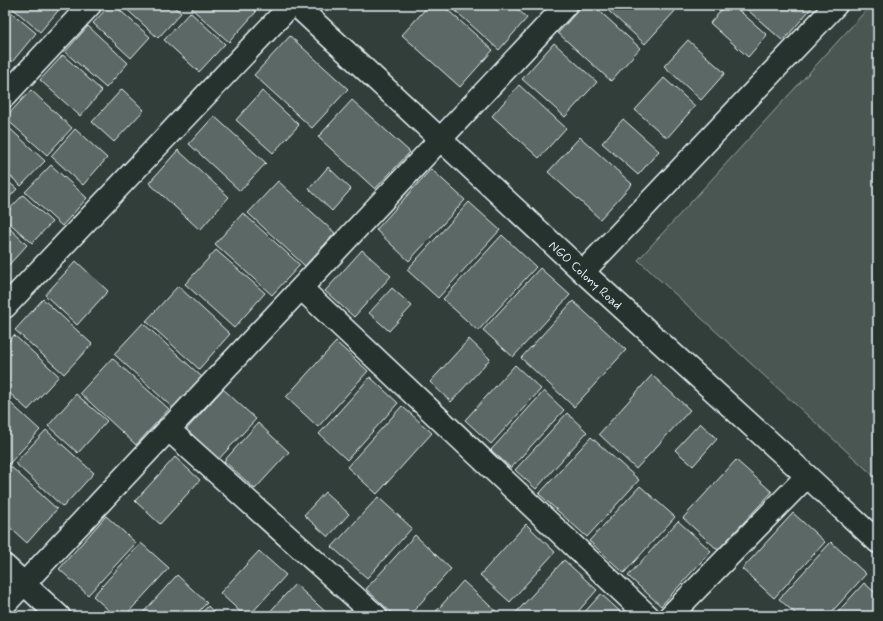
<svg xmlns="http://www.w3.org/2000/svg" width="883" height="621" font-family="Mynerve,sans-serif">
	<rect width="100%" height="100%" fill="#323e39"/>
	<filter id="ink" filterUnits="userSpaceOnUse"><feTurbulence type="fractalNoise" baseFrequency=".025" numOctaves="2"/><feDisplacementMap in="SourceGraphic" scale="8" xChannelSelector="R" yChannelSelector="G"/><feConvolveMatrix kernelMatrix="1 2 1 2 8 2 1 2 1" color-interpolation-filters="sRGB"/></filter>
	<g filter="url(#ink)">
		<!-- green -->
		<path fill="#495651" stroke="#98a4a4" d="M871,5h7v475l-240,-220z"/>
		<!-- building -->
		<path fill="#5c6865" stroke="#e8f1f8" d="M9,5h52l1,1 -22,26z
			M110,5h4l36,32 -19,21 -38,-35z
			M122,5h50l9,8 -23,25z
			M195,5h54l7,7 -27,30 -37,-33z
			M429,5h13l51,45 -33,37 -58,-52z
			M449,5h64l14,13 -28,32z
			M583,5h10l47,43 -29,33 -53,-48z
			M602,5h66l7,6 -30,33z
			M725,5h8l34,30 -19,22 -38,-34z
			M742,5h72l-31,36z
			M5,7l31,26 -24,29 -7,-6z
			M190,12l35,32 -26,28 -35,-32z
			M88,26l40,37 -22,25 -41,-36z
			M290,36l58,53 -36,39 -58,-53z
			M688,40l37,33 -24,27 -37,-34z
			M554,43l43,39 -32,35 -43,-38z
			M63,55l39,36 -22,25 -40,-36z
			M664,78l31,28 -28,32 -32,-28z
			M519,85l47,43 -27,30 -47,-42z
			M122,89l22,21 -30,32 -22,-20z
			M31,90l41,38 -25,27 -42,-37z
			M262,91l37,34 -26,28 -37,-33z
			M352,100l58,52 -35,37 -57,-52z
			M214,116l52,47 -26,28 -51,-47z
			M623,119l36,32 -21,24 -36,-32z
			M5,124l40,37 -24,25 -16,-15z
			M75,129l32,29 -24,27 -32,-29z
			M580,137l52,47 -32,35 -52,-47z
			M178,150l51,47 -29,33 -51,-47z
			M51,165l36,33 -25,28 -37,-34z
			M328,167l23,22 -19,22 -23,-22z
			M431,169l34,31 -56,61 -33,-31z
			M5,179l12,10 -12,13z
			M278,181l57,52 -30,33 -57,-53z
			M23,195l29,27 -20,21 -27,-24v-5z
			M469,202l31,28 -62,68 -31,-28z
			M243,213l57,52 -28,30 -57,-51z
			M5,224l22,21 -22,24z
			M502,235l34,32 -58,64 -35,-32z
			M216,250l49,43 -31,35 -49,-44z
			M362,250l29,26 -37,41 -29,-26z
			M76,261l32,30 -31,34 -32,-30z
			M540,268l30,27 -57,62 -30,-27z
			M178,286l52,48 -31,35 -53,-48z
			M392,288l20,18 -23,25 -20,-18z
			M43,299l49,45 -28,30 -49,-44z
			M573,301l53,49 -52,57 -53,-49z
			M143,323l59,54 -28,32 -60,-55z
			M14,335l45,41 -31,34 -23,-21v-43z
			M469,339l21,20 -39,43 -21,-20z
			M336,342l32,29 -50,56 -32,-30z
			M112,358l57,51 -33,36 -56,-52z
			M515,365l26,24 -50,55 -26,-24z
			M652,375l38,35 -54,59 -37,-35z
			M370,377l28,26 -51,57 -28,-26z
			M223,389l33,30 -39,42 -32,-30z
			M544,391l20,19 -53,58 -20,-18z
			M76,394l31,27 -29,32 -30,-27z
			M5,398l35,32 -31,34 -4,-4z
			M402,406l30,27 -55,61 -30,-27z
			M567,413l20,19 -51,57 -21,-19z
			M258,423l31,29 -34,37 -31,-28z
			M700,423l17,16 -24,27 -18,-16z
			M46,430l48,43 -31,34 -48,-44z
			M591,437l48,43 -52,57 -48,-43z
			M175,457l25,23 -40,44 -25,-23z
			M736,460l36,32 -54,58 -35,-32z
			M9,465l48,44 -30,34 -22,-20v-53z
			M640,486l35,31 -51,56 -35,-32z
			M325,492l24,22 -21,23 -24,-22z
			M378,497l34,31 -45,50 -35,-31z
			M793,513l32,29 -51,56 -32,-29z
			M106,516l30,27 -48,52 -29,-26z
			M678,521l33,30 -50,55 -33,-30z
			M526,524l29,28 -45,50 -30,-27z
			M415,535l36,34 -42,47h-14l-29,-27z
			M831,542l35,32 -38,42h-30l-19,-17z
			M141,543l28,25 -44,48h-10l-22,-20z
			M259,551l27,24 -37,41h-4l-25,-23z
			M564,560l33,30 -23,26h-61z
			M177,575l30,28 -13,13h-54z
			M463,581l38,35h-69z
			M864,583l14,12v21h-44z
			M295,584l34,31 -1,1h-62z
			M601,594l24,22h-44z
			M208,606l10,10h-19z"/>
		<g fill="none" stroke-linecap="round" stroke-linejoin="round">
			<!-- street casing -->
			<g stroke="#e8f1f8" stroke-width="25">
				<path id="street" d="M5,96l85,-91
					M583,272l253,-267
					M301,288l347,328
					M5,307l286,-302
					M168,429l208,187
					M5,566l54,50
					M5,604l561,-599
					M670,616l137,-140"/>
			</g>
			<!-- secondary casing -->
			<g stroke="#e8f1f8" stroke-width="25">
				<g id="secondary">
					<path id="s1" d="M296,5l287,267 224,204 71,66"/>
				</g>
			</g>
			<!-- street -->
			<use href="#street" stroke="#26332d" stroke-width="22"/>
			<!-- secondary -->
			<use href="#secondary" stroke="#26332d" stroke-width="22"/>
		</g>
	</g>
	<g text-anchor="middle" stroke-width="3" stroke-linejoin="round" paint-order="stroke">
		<!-- street labels -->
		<g font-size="13" fill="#e8f1f8" stroke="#26332d">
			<text dy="5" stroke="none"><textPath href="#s1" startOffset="396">NGO Colony Road</textPath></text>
		</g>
	</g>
	<!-- margin -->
	<rect width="883" height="621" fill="none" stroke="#26332d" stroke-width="20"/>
	<rect x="10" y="10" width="863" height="601" fill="none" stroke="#e8f1f8" stroke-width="1.5" filter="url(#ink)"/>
</svg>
